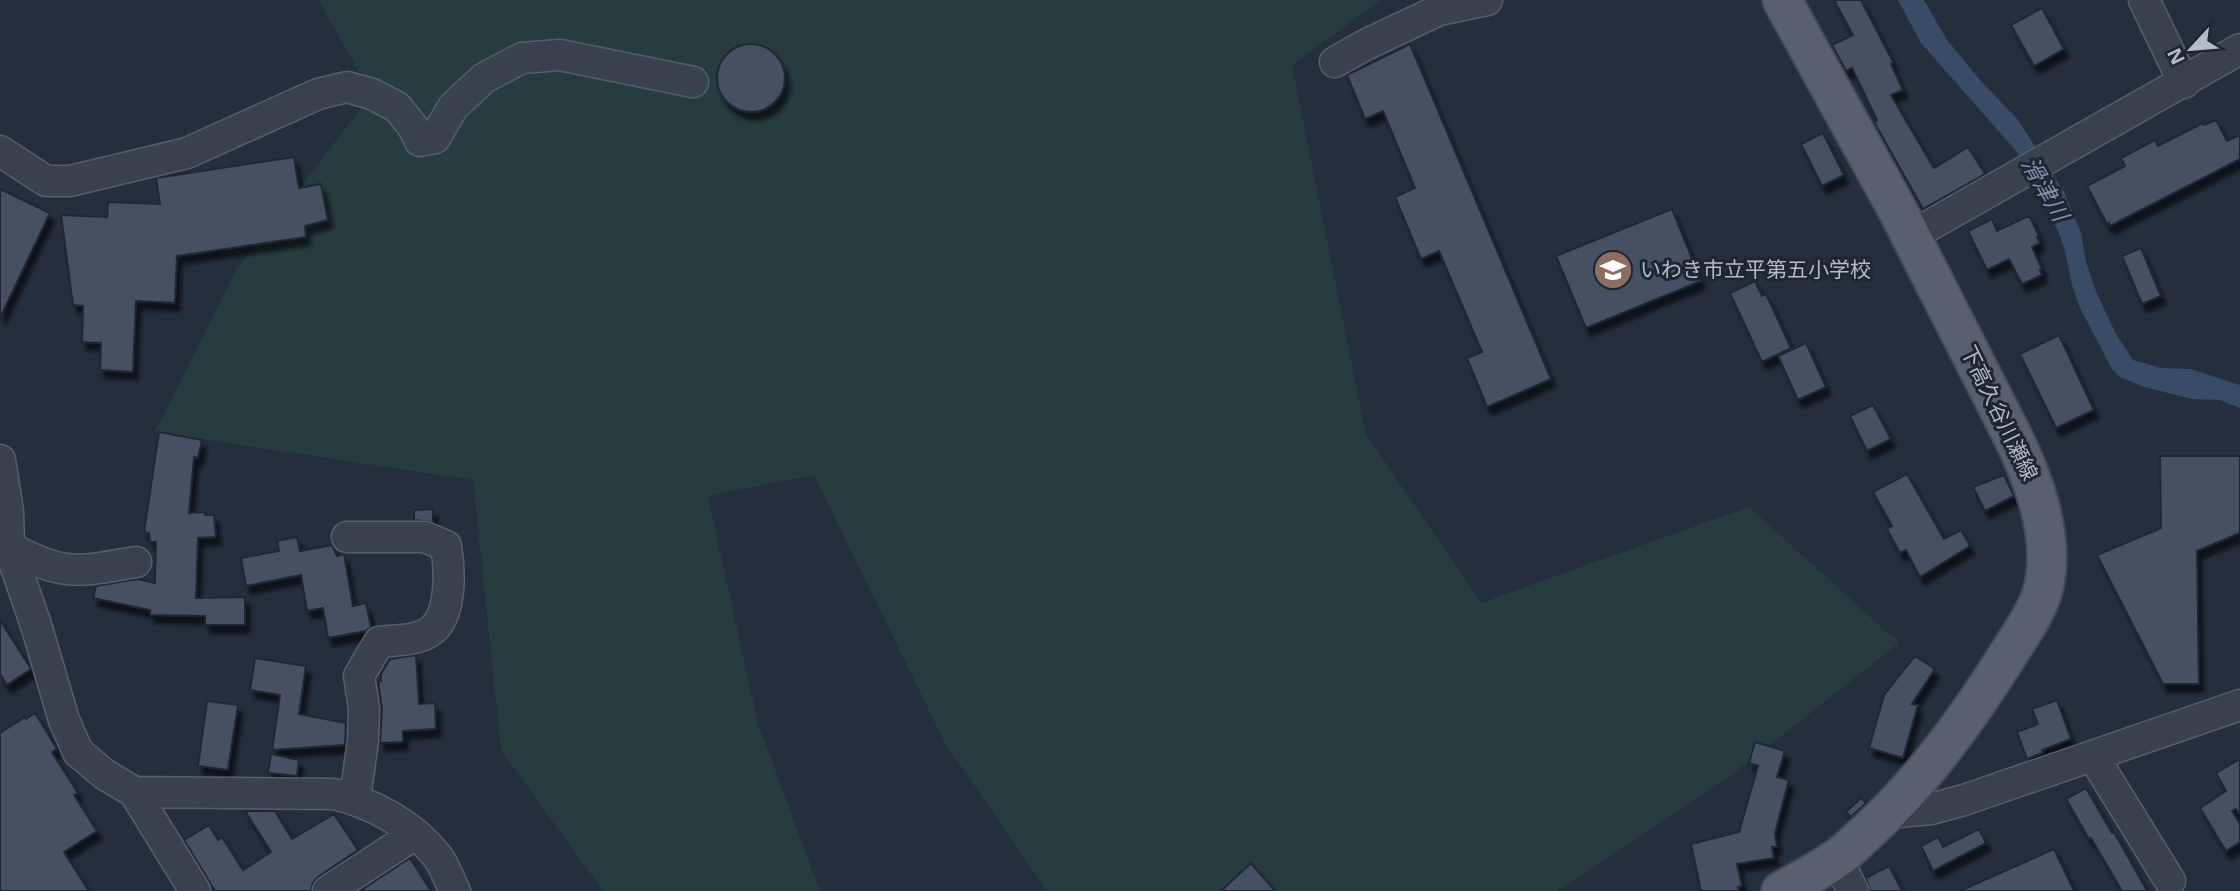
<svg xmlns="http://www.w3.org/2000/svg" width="2240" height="891" font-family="'Noto Sans','Noto Sans JP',sans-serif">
	<defs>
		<filter id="shadow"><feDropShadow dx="4.5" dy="8" stdDeviation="2" flood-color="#0009"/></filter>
	</defs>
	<rect width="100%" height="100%" fill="#242f3e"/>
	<!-- green -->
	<path fill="#263c3f" d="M318,0h1063l-89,65 74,369 115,169 268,-96 150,136 -161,127 -180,121h-511l-102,-148 -131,-268 -106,21 50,228 62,167h-217l-102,-141 -28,-270 -318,-48 81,-162 136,-176z"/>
	<!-- water -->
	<path fill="#394c67" d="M1898,0h26l23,40 33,40 38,40 46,72 17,41 5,29 11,32 19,40 17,26 28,8 29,1 50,16v23l-20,-8 -28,-1 -47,-12 -25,-10 -8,-8 -33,-63 -7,-21 -7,-34 -6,-18 -42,-81 -96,-109z"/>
	<!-- building -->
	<path fill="#455162" stroke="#1f2835" stroke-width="2" filter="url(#shadow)" d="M1834,0h27l32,62 -2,2 12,26 -12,5 43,73 34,-21 17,27 -62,35 -49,-87 3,-2 -25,-52 -6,3 -14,-26 21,-10z
		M2042,8l22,41 -30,17 -23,-41z
		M1410,44l141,335 -64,28 -20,-49 15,-6 -43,-101 -18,8 -26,-62 20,-9 -32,-77 -18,8 -18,-44z
		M717 78a34 34 0 1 1 68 0a34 34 0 1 1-68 0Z
		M2216,120l11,21 13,-6v24l-130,67 -1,-3 -2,1 -20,-38 38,-20 -4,-8 34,-18 3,6 45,-23 1,2z
		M1823,133l21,42 -22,11 -21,-42z
		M294,157l5,31 22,-4 7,36 -23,6 1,11 -129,19 -2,47 -39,-2 -3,71 -33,-2 1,-27 -19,-1 1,-36 -10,-1 -12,-90 46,2 1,-15 52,2 -4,-26z
		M0,189l50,24 -50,105z
		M1672,209l29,72 -115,47 -30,-72z
		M2026,217h4l9,19 -2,1 3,6 -8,4 10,22 -2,1 2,5 -20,9 -13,-25 -22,11 -19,-39 24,-12 5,12z
		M2141,248l20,48 -19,8 -20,-48z
		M1755,281l7,15 4,-2 25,54 -29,14 -32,-69z
		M2059,335l35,75 -38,18 -36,-74z
		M1806,343l20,44 -28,13 -20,-44z
		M1873,405l18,34 -24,12 -17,-35z
		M159,432l43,8 -4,18 -4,-1 -5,56 16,-1v3h9l2,22 -18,1 -2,60 49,-1v28h-40v-9l-55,-1v-5l-57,-12 3,-12 42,-7 17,4 1,-41h-6l-1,-9 -5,-1z
		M2160,456h80v77l-43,18 2,133h-36l-66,-129 64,-27z
		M1907,474l37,65 17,-9 9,16 -50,31 -14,-27 -6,3 -13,-24 5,-3 -19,-34z
		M2004,475l10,21 -29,15 -12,-24z
		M433,509v13l-19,-2v-10z
		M297,537l3,14 32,-6 5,11 7,-2 9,52 13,-3 5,24 -5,4 -38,7 -5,-30 -16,3 -6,-36 -55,11 -5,-28 38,-7 -2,-10z
		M0,620l31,49 -24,16 -7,-11z
		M416,655l3,49 16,-1 1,26 -33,2v11l-23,1 2,-34 -4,-27 3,-1v-7l9,-15z
		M1915,656l20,13 -23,35 6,1 -15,53 -34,-10 15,-53z
		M255,658l51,8 -7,48 47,9 -1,22 -73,5 8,-55 -30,-5z
		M2057,700l14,39 -29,11 1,3 -16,6 -10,-27 21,-8 -6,-15z
		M207,701l31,4 -10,65 -30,-4z
		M35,713l22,36 -5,3 26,41 -4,2 23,36 -33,21 25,39h-89v-158l25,-16 1,2z
		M1755,742l30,9 -8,26 12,3 -14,53 2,14h-5l2,11 -37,6 5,22 -4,1 1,4h-38l-10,-47 48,-12 19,-66 -9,-3z
		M271,754l28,6 -2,16 -29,-3z
		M2240,759v56l-4,-6 -4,2 8,13v18l-14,9 -26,-43 26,-17 -10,-18z
		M2086,788l26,45 2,-1 33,59h-25l-31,-53 -2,1 -23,-40z
		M1861,798l5,5 -15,14 -5,-5z
		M245,811h30l17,28 42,-25 24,36 -40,27 -5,6 -2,8h-96l-31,-51 25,-15 9,15 4,-3 21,33 28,-18z
		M1979,829l7,14 -53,28 -12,-25 17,-9 5,10z
		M2054,849l20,42h-114z
		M410,858l21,33h-71z
		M1251,863l24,28h-54z
		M1889,866l13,25h-32l-4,-13z"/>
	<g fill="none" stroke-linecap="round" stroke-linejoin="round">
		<!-- minor casing -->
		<g stroke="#565f6c" stroke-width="33">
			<path id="minor" d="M2144,0l40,83
				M1335,62l30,-17 74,-35 48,-10
				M0,151l46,30h24l117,-28 131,-59 29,-7 25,7 25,13 16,20 7,14 15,-3 18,-31 31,-29 38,-20 38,-3 133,27
				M1911,236l329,-187
				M0,460l8,51 1,36c55,30 68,25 127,15
				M347,537h78l21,9c4,23 6,68 -14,84 -13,11 -36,10 -53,12l-20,34 5,32 -1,32 -8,59
				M0,539l9,8 27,78 28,95 14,32 26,22 30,18 200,2c38,9 79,31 103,62 8,10 12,24 18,35
				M2093,756l77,125
				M134,792l61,99
				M1888,813l43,-4 33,-9 276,-95
				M1837,859l16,32
				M328,891l87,-57"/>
		</g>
		<!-- major casing -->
		<g stroke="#414a57" stroke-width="42">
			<path id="major" d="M1781,891c18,-10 38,-20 55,-32 12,-8 22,-19 32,-28 54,-49 97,-109 136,-170 15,-25 36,-51 41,-80 8,-49 -11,-101 -32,-144l-115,-226 -116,-211"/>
		</g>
		<!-- minor -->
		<use href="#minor" stroke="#38414e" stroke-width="30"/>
		<!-- major -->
		<use href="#major" stroke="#56606e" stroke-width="38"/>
	</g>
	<!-- icons -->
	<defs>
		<g id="school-disc" transform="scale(2.0125)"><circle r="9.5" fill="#8d6e63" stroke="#1d2633"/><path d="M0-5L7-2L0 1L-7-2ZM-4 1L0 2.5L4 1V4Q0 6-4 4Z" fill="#fff"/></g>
	</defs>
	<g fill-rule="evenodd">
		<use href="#school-disc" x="1613" y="270"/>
	</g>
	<g text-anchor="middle" stroke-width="6" stroke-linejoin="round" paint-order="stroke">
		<!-- poi labels -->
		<g font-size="21" fill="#b4bcc9" stroke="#1d2633" text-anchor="start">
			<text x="1640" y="277">いわき市立平第五小学校</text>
		</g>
		<!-- street labels -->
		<g font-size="21" fill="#b4bcc9" stroke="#1d2633">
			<text transform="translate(1999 413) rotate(64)" y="7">下高久谷川瀬線</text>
		</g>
		<!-- water labels -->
		<g font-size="23" font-style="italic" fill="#7c92b1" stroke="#1d2633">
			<text transform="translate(2045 189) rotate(60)" y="8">滑津川</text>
		</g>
	</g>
	<!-- north arrow -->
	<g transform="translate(2191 49) rotate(244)" stroke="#1d2633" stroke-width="5" paint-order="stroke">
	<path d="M0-5L12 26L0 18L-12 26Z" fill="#b4bcc9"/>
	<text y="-10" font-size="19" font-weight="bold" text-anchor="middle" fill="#b4bcc9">N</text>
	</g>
</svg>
